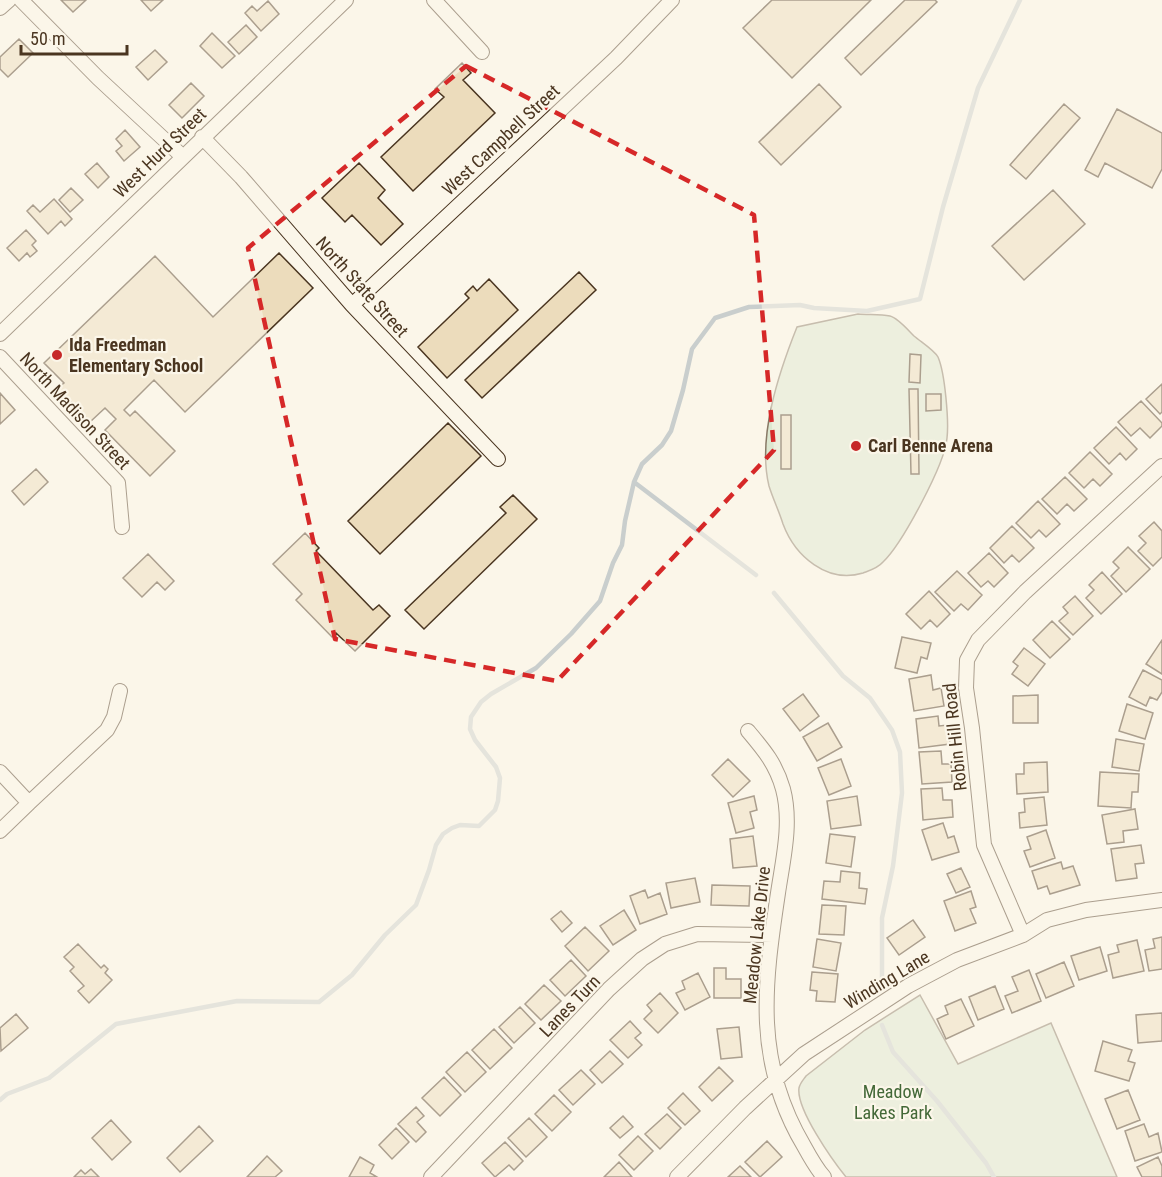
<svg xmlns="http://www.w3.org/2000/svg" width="1162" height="1177" font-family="'Roboto Condensed',sans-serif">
	<rect width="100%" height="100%" fill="#fbf6e9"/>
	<!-- green -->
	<path fill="#dce7d0" stroke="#887966" stroke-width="1.5" d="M858,314c10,1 22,0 32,2 8,2 18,14 24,20 7,6 20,14 24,21 7,16 11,64 9,81 -2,26 -45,106 -64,124 -5,6 -12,8 -20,11 -36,11 -68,-17 -80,-49 -4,-13 -10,-25 -14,-38 -12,-49 10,-114 28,-159z
		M920,995l38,69 93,-41 66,154h-271c-13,-16 -50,-68 -47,-89 1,-5 5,-9 7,-12l59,-46z"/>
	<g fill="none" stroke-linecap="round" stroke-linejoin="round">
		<!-- stream -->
		<path stroke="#c9cecd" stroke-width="4.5" d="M634,482l122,93
			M774,593l69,83 27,22 22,32 8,22 2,41 -9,73 -11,52v67
			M882,1025l11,27 44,49 49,62 8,14
			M0,1100l7,-6 42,-16 67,-54 121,-23 82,1 33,-27 33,-40 31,-30 13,-35 7,-25 7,-11 9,-6 8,-3 19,1 16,-16 3,-9 2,-23 -4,-11 -21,-27 -5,-11 1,-12 10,-15 10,-8 45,-26 35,-34 29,-33 13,-38 9,-18 3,-24 9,-39 8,-18 20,-19 9,-14 12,-41 9,-41 23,-31 34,-11 51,-2 14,3 53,3 53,-12 23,-92 35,-119 42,-88"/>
	</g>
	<!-- building -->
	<path fill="#ecdcbc" stroke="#4a3520" stroke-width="1.5" d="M61,0h25l-13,12z
		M141,0h22l-12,11z
		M772,0h99l-79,78 -49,-50z
		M905,0h30l2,2 -76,73 -16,-17z
		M268,1l11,13 -18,17 -16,-18 7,-7 5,5z
		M246,25l11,12 -18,17 -11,-12z
		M212,33l23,23 -13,12 -22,-22z
		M19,39l14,14 -25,24 -8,-8v-12z
		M155,50l12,12 -19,18 -12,-13z
		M462,63l9,10 -8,7 32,33 -82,78 -32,-34 63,-60 -9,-8z
		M191,83l13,13 -22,22 -13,-13z
		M819,84l22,23 -60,58 -22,-23z
		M1064,104l16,14 -54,61 -16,-14z
		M1117,109l45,24v36l-10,19 -47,-25 -7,14 -13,-7z
		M125,130l15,17 -16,14 -8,-10 6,-5 -6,-7z
		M97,163l12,14 -11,11 -13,-14z
		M359,163l26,27 -7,8 25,26 -22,21 -29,-30 -7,7 -23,-24z
		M71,188l12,12 -13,12 -11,-12z
		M1053,190l32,34 -61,56 -32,-34z
		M54,199l18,20 -7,7 -4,-5 -13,13 -21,-23 6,-6 7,7z
		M26,230l10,11 -4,4 5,6 -7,6 -3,-4 -8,8 -12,-13z
		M279,253l34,35 -128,124 -31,-32 -30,30 6,6 5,-5 40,40 -25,25 -45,-46 11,-11 -11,-11 -15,14 -32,-34 6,-5 -20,-20 111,-107 58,61z
		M579,272l17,18 -114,108 -17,-18z
		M489,279l29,31 -71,68 -29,-31 51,-49 -4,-4 8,-8 4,5z
		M910,354l11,1 -1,28 -11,-1z
		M1162,384v28l-2,2 -14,-15z
		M909,389h9l1,85h-8z
		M0,393l15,17 -15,14z
		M926,394h15v16l-15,1z
		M1141,401l21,22v3l-12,12 -10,-10 -9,8 -13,-14z
		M781,415h10v54h-10z
		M448,423l33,33 -101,98 -32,-33z
		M1116,427l21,22 -11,11 -6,-7 -11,11 -15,-16z
		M1090,452l22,22 -12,12 -7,-7 -9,9 -15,-15z
		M36,469l12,13 -24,23 -12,-14z
		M1065,477l22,22 -13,12 -7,-7 -10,10 -15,-15z
		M513,495l24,24 -113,110 -19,-19 101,-97 -6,-6z
		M1038,501l22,23 -14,13 -7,-7 -8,8 -15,-15z
		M1154,522l8,9v26l-9,9 -15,-15 8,-8 -7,-7z
		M1012,526l22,22 -15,14 -7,-7 -8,8 -14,-15z
		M305,533l14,15 -3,3 57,59 6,-5 11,11 -35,35 -19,-18 -4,4 -36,-37 6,-6 -29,-30z
		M1128,547l22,22 -24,23 -15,-16 8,-8 -6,-6z
		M989,553l19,20 -14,14 -6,-6 -7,6 -13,-14z
		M148,554l26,27 -9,9 -8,-8 -15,15 -19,-19z
		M957,571l25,24 -14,15 -7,-6 -7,7 -19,-19z
		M1102,572l20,22 -21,20 -15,-16 8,-8 -5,-5z
		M929,591l21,23 -13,13 -7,-7 -9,9 -15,-15z
		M1075,596l18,20 -20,19 -14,-14 9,-8 -5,-6z
		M1052,621l18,18 -20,19 -17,-18z
		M902,637l29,6 -4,16 -6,-2 -4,16 -22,-5z
		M1162,640v34l-16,-10z
		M1024,648l21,16 -17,22 -16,-12 6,-8 -5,-4z
		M1143,670l19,10v12l-5,8 -7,-3 -4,9 -17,-9z
		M931,675l2,15 8,-2 3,18 -30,5 -5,-32z
		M803,694l16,22 -19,15 -17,-22z
		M1038,695v28h-25v-27z
		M1127,704l26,9 -8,26 -26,-8z
		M938,716l1,10 9,-1 2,19 -31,4 -3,-29z
		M828,723l14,24 -25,14 -14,-24z
		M1116,739l28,5 -5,27 -27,-4z
		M941,751l1,13h9l1,18 -30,2 -3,-32z
		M728,759l22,22 -17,16 -21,-22z
		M841,759l10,27 -22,9 -11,-27z
		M1047,762l1,30 -31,2 -1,-20h8v-11z
		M1100,772l39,2 -1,18h-6l-1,16 -33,-2z
		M942,788l1,12h9l1,17 -30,3 -2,-31z
		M754,796l3,14 -7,2 4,16 -18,5 -8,-30z
		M857,796l4,29 -30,4 -4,-28z
		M1044,797l3,28 -27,3 -1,-15 6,-1 -1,-13z
		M1135,809l3,20 -15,2 1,11 -17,2 -5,-29z
		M943,823l5,15 6,-2 5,16 -27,8 -10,-30z
		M1046,830l9,28 -25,9 -6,-16 7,-2 -4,-12z
		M830,834l25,3 -4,30 -25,-4z
		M753,836l4,30 -24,2 -3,-29z
		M1141,845l3,18 -9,1 2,14 -21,3 -5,-32z
		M1061,862l2,7 10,-3 7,19 -30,9 -3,-8 -9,3 -6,-18z
		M961,868l9,19 -14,6 -9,-19z
		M841,871l19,2 -1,15 8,1 -2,15 -43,-5 2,-18 16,1z
		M695,878l5,24 -29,6 -5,-25z
		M712,885l38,1 -1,20 -38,-1z
		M645,890l3,8 12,-5 7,21 -27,10 -10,-28z
		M971,891l5,16 -6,2 6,14 -21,8 -11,-30z
		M822,905l24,1 -2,29 -25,-1z
		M624,910l12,20 -23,15 -13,-19z
		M561,911l11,12 -10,9 -11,-13z
		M913,920l12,17 -26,18 -12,-17z
		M585,927l24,24 -21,20 -23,-25z
		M1162,937v32l-13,2 -4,-21 10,-2 -2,-9z
		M817,939l24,4 -5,28 -23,-4z
		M1137,940l7,31 -31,7 -5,-23 11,-3 -2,-7z
		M78,944l23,24 3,-3 4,4 -3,4 7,7 -23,23 -11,-12 6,-5 -14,-15 4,-4 -10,-10z
		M1100,947l7,24 -28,9 -8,-24z
		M571,960l15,16 -21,20 -15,-16z
		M1064,962l10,24 -28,12 -10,-24z
		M714,968h12v11h15v19h-27z
		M1029,970l12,31 -29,12 -7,-17 13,-5 -6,-14z
		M812,972l26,2 -3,28 -19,-1 1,-10 -7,-1z
		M698,973l12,24 -25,13 -9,-17 9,-4 -3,-8z
		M544,985l17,16 -20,19 -16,-16z
		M995,986l9,23 -26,11 -9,-23z
		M660,993l18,20 -20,20 -14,-14 8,-8 -5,-6z
		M961,999l13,27 -28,13 -9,-20 11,-5 -3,-8z
		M520,1007l15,16 -21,20 -15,-16z
		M1162,1013v28l-24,2 -2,-28z
		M16,1014l12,14 -27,23 -1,-23z
		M630,1021l11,12 -6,5 7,7 -14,13 -18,-18z
		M739,1027l3,30 -21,2 -4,-30z
		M494,1029l18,19 -22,21 -18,-19z
		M1103,1041l29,9 -4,11 7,2 -6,18 -34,-10z
		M610,1051l13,13 -21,19 -12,-13z
		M467,1052l19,20 -21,20 -19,-20z
		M719,1067l14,14 -21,20 -13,-14z
		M581,1070l14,14 -22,21 -14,-15z
		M444,1077l17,18 -21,21 -18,-18z
		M1128,1090l12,30 -23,9 -12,-30z
		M683,1093l17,18 -15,14 -17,-17z
		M554,1095l17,17 -19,19 -17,-17z
		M416,1107l8,9 -7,6 9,10 -10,10 -18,-18z
		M667,1114l14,14 -21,21 -15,-15z
		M623,1116l10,11 -13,11 -10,-10z
		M529,1118l18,19 -21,20 -18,-19z
		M111,1120l20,22 -19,18 -20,-22z
		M1144,1124l5,13 9,-4 4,19 -27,9 -10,-30z
		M199,1126l14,15 -33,31 -13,-14z
		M396,1128l13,14 -17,17 -13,-14z
		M638,1136l15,15 -19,19 -15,-15z
		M767,1141l15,16 -22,20 -15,-15z
		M505,1142l18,19 -9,9 -5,-5 -14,12 -13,-14z
		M267,1156l15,15 -7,6h-28z
		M360,1157l14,8 -4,8 7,4h-28z
		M1158,1157l4,9v11h-20l-5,-10z
		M619,1162l13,15h-28z
		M740,1166l11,11h-23z
		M91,1169l8,8h-25l7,-7 4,4z"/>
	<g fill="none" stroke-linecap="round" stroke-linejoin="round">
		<!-- minor casing -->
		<g stroke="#4a3520" stroke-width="16">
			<path id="minor" d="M21,0l77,78 84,78
				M434,0l48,52
				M0,8l9,-8
				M202,137l39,40 111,128 146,154
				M352,305l264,-247 56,-58
				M0,334l346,-334
				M0,357l118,126 4,44
				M748,731c16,19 28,33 35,58 9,34 0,70 -5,104 -14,93 -24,169 26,253 6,11 12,22 20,31
				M0,772l29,31 78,-73 7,-13 6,-26
				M0,831l29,-28
				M1023,935l-39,-90 -12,-117 -6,-40 1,-28 11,-20 47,-48 137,-126
				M431,1177l178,-188 33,-30 23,-15 32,-10 75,1
				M677,1177l68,-69 59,-54 104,-68 49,-26 66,-25 24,-15 39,-10 76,-10"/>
		</g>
		<!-- minor -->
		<use href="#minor" stroke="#fbf6e9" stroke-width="14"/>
	</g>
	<!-- marked area -->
	<path d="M0 0H1162V1177H0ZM466,66l288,149 20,235 -217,231 -222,-42 -87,-391z" fill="#fbf6e9" fill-opacity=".55" fill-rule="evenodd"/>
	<path fill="none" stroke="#d62828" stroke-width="4.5" stroke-dasharray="12 8" stroke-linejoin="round" d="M466,66l288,149 20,235 -217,231 -222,-42 -87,-391z"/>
	<!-- markers -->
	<g fill="#c62828" stroke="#fbf6e9" stroke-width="2">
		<circle cx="57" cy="355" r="6"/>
		<circle cx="856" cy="446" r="6"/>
	</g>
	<g text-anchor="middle" stroke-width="4.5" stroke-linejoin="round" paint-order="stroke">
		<!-- street labels -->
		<g font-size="18" fill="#4a3520" stroke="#fbf6e9">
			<text transform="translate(501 140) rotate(-43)" y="6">West Campbell Street</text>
			<text transform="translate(160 153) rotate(-44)" y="6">West Hurd Street</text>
			<text transform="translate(362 287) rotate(48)" y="6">North State Street</text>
			<text transform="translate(75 411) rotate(47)" y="6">North Madison Street</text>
			<text transform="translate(955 737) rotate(-96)" y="6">Robin Hill Road</text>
			<text transform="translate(757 935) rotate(-84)" y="6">Meadow Lake Drive</text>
			<text transform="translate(887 980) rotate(-31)" y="6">Winding Lane</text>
			<text transform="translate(570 1006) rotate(-46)" y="6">Lanes Turn</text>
		</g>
		<!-- poi labels -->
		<g font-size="18" font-weight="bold" fill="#4a3520" stroke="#fbf6e9" text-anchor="start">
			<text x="69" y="351">Ida Freedman<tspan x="69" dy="21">Elementary School</tspan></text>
			<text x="868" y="452">Carl Benne Arena</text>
		</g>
		<!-- park labels -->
		<g font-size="18" fill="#436837" stroke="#fbf6e9">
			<text x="893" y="1098">Meadow<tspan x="893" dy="21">Lakes Park</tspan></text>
		</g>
	</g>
	<!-- scale -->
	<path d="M21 45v9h106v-9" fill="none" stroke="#4a3520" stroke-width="3"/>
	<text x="30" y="45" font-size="18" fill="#4a3520" stroke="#fbf6e9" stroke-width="4.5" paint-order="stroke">50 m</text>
</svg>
